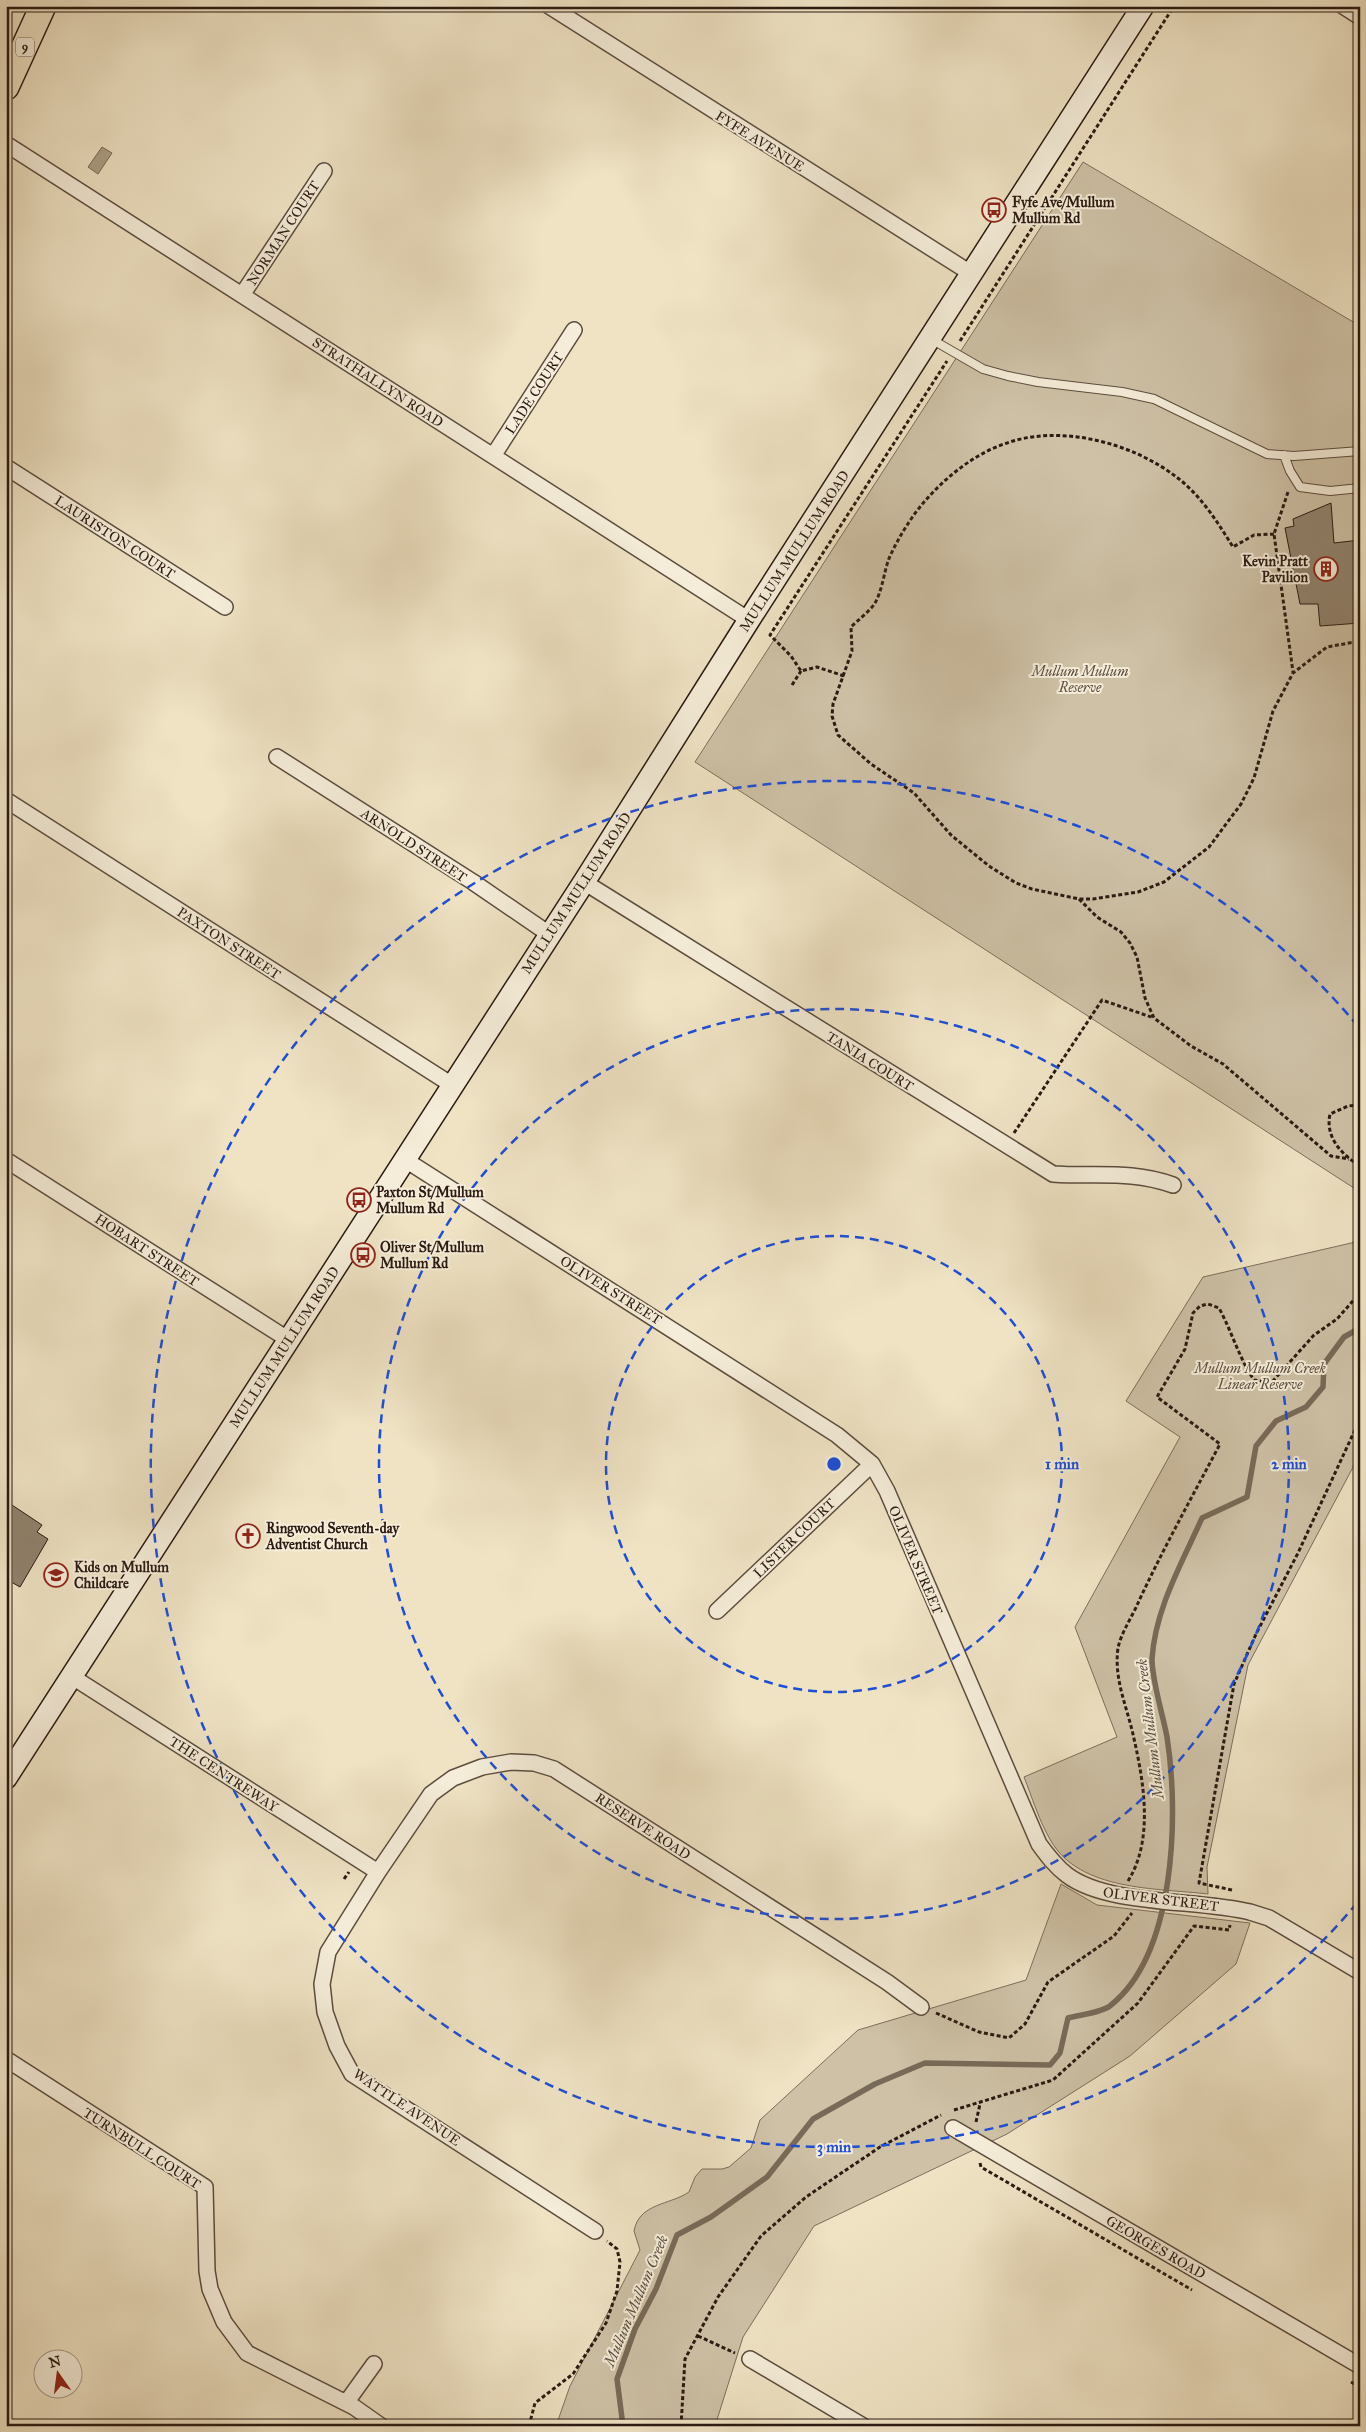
<svg xmlns="http://www.w3.org/2000/svg" width="1366" height="2432" font-family="'IM FELL Great Primer',serif">
	<rect width="100%" height="100%" fill="#efe3c4"/>
	<filter id="stains"><feTurbulence type="fractalNoise" baseFrequency=".004" numOctaves="4"/><feColorMatrix values="0 0 0 0 .2 0 0 0 0 .09 0 0 0 0 .02 0 0 0 .5 -.17"/></filter>
	<radialGradient id="worn" r=".72"><stop offset=".6" stop-color="#630" stop-opacity="0"/><stop offset="1" stop-color="#630" stop-opacity=".3"/></radialGradient>
	<!-- green -->
	<path fill="#cec1a6" stroke="#7c6e5c" d="M1083,162l277,164v866l-665,-430z
		M1360,1241v213l-112,211 -41,202 1,27c-52,-6 -128,-3 -157,-53 -12,-20 -19,-44 -27,-64l93,-40 -42,-110 105,-190 -54,-36 77,-124z
		M1061,1884l36,21 153,18 -14,41 -106,92 -123,78 -193,92 -71,111 -28,89h-159l14,-40 70,-136 -6,-19c5,-28 36,-26 55,-39l6,-15 7,-8h20l7,-2 22,-19 9,-28 98,-90 168,-50z"/>
	<!-- water -->
	<path fill="#ac9f87" stroke="#786a58" d="M102,147l10,6 -14,21 -10,-7z"/>
	<g fill="none" stroke-linecap="round" stroke-linejoin="round">
		<!-- stream -->
		<path stroke="#786a58" stroke-width="5.5" d="M623,2426l-6,-47 18,-50 21,-40 21,-54 34,-18 56,-40 46,-58 62,-35 50,-21 125,2 10,-12 8,-35c11,-3 36,-6 43,-13 65,-52 68,-192 56,-268 -4,-22 -15,-56 -15,-78 3,-50 30,-96 50,-141l45,-21 9,-51 20,-25 30,-14 17,-20 1,-23 20,-27 16,-9"/>
	</g>
	<!-- building -->
	<path fill="#91836f" stroke="#2b1a12" d="M1331,503l3,40 26,-3v83l-40,3 -2,-22h-18l-15,-76 9,-2 -1,-7z
		M6,1501l36,24 -5,7 11,7 -28,48 -14,-8z"/>
	<g fill="none" stroke-linecap="round" stroke-linejoin="round">
		<!-- lane casing -->
		<g stroke="#5c4c3e" stroke-width="10">
			<path id="lane" d="M931,339l52,30 25,7 30,6 84,10 32,7 113,55 27,2 66,-5
				M1284,455l6,16 10,16 30,4 30,-3"/>
		</g>
		<!-- street casing -->
		<g stroke="#5c4c3e" stroke-width="18">
			<path id="street" d="M549,6l423,268
				M1343,6l17,11
				M6,144l743,476
				M242,295l82,-124
				M493,456l81,-126
				M6,467l219,140
				M277,757l196,125 76,52
				M6,800l446,285
				M584,882l469,292c43,3 78,-4 120,11
				M404,1159l433,276 35,29 15,27 152,353c8,11 16,22 28,31 41,31 131,24 183,37l19,6 91,54
				M6,1160l283,180
				M717,1611l155,-147
				M71,1676l307,196
				M6,2059l199,128 2,84 3,18 14,33 23,31 107,54 27,19
				M953,2128l407,238
				M595,2231l-243,-157 -15,-28 -12,-34 -3,-28 6,-32 50,-80 53,-78 22,-16 29,-11 29,-5 23,1 20,6 333,213 34,25
				M750,2359l113,67
				M346,2403l28,-39"/>
		</g>
		<!-- secondary casing -->
		<g stroke="#2b1a12" stroke-width="24">
			<path id="secondary" d="M6,1778l578,-896 165,-262 394,-614"/>
		</g>
		<!-- primary casing -->
		<g stroke="#2b1a12" stroke-width="28">
			<path id="primary" d="M6,87l37,-81"/>
		</g>
		<!-- path -->
		<path stroke="#2b1a12" stroke-width="3" stroke-dasharray="4 2.5" stroke-linecap="butt" d="M960,341l214,-335
			M1288,492l-14,42 19,138
			M1274,534l-20,1 -21,12c-15,-24 -31,-50 -54,-68 -45,-36 -119,-56 -175,-35 -31,11 -58,33 -79,57 -14,16 -26,36 -35,55 -6,14 -7,33 -15,47 -5,8 -17,17 -24,24l1,24 -19,53 -1,12 6,19 33,29 43,29 37,42 38,31 27,17 16,6 47,10h14l45,-7 26,-10 45,-35 32,-43 13,-26 19,-67 20,-38 34,-26 33,-6
			M844,676l-27,-9 -16,4 -10,-15 -21,-21 177,-274
			M792,685l9,-14
			M1079,899l18,18 24,15 9,11 7,14 8,41 9,20 37,28 32,18 108,92 18,3
			M1360,1105l-12,1 -18,8c-5,23 11,40 30,52
			M1014,1133l88,-133 52,18
			M344,1879l5,-7
			M1128,1881c27,-43 15,-104 4,-151 -7,-28 -18,-53 -14,-82 3,-15 14,-31 20,-45 25,-54 54,-106 82,-159l-63,-47 28,-48 8,-36 7,-7 8,-2 11,4c13,24 20,50 35,72l18,2 42,-47 23,-16 23,-26
			M1232,1890l-33,-7 35,-199 22,-50 42,-81 62,-134
			M936,2013l43,19 30,6 16,-14 23,-42 66,-46 18,-23
			M954,2110l99,-30 85,-77 56,-77 35,4 1,-5
			M976,2122l4,-18
			M980,2163l1,4 211,123
			M698,2336l37,17
			M1351,2382l9,5
			M529,2426l6,-23 38,-29 33,-51 11,-32 3,-29 -3,-13 -10,-8
			M681,2426l4,-67 33,-62 43,-61 45,-39 74,-50 61,-32"/>
		<!-- lane -->
		<use href="#lane" stroke="#f5edd9" stroke-width="8"/>
		<!-- street -->
		<use href="#street" stroke="#f5edd9" stroke-width="15"/>
		<!-- secondary -->
		<use href="#secondary" stroke="#f5edd9" stroke-width="21"/>
		<!-- primary -->
		<use href="#primary" stroke="#efe3c4" stroke-width="25"/>
	</g>
	<!-- distance rings -->
	<g fill="none" stroke="#1d4ed8" stroke-width="2.5" stroke-dasharray="9 6">
		<circle cx="834" cy="1464" r="228"/>
		<circle cx="834" cy="1464" r="455"/>
		<path d="M1357 1903A683 683 0 1 1 1357 1025"/>
	</g>
	<!-- icons -->
	<defs>
		<g id="bus-ring" transform="scale(1.25)"><circle r="9.5" fill="#f5edd9" stroke="#8f2418" stroke-width="1.5"/><path d="M-5-6H5V4H4V6H2V4H-2V6H-4V4H-5ZM-3.5-4V0h7V-4ZM-3.5 1.2v1.5H-2V1.2ZM2 1.2v1.5H3.5V1.2Z" fill="#8f2418"/></g>
		<g id="building-ring" transform="scale(1.25)"><circle r="9.5" fill="#f5edd9" stroke="#8f2418" stroke-width="1.5"/><path d="M-4-6H4V6H1V3H-1V6H-4ZM-2.5-4.3h1.7v1.8h-1.7ZM.8-4.3h1.7v1.8H.8ZM-2.5-1h1.7V.8h-1.7ZM.8-1h1.7V.8H.8Z" fill="#8f2418"/></g>
		<g id="church-ring" transform="scale(1.25)"><circle r="9.5" fill="#f5edd9" stroke="#8f2418" stroke-width="1.5"/><path d="M-1.2-6h2.4v3.5h3.3v2.4h-3.3V6h-2.4V-.1h-3.3v-2.4h3.3Z" fill="#8f2418"/></g>
		<g id="school-ring" transform="scale(1.25)"><circle r="9.5" fill="#f5edd9" stroke="#8f2418" stroke-width="1.5"/><path d="M0-5L7-2L0 1L-7-2ZM-4 1L0 2.5L4 1V4Q0 6-4 4Z" fill="#8f2418"/></g>
	</defs>
	<g fill-rule="evenodd">
		<use href="#bus-ring" x="994" y="210"/>
		<use href="#building-ring" x="1326" y="569"/>
		<use href="#bus-ring" x="359" y="1200"/>
		<use href="#bus-ring" x="363" y="1255"/>
		<use href="#church-ring" x="248" y="1536"/>
		<use href="#school-ring" x="56" y="1575"/>
	</g>
	<g text-anchor="middle" stroke-width="4" stroke-linejoin="round" paint-order="stroke">
		<!-- shield labels -->
		<rect fill="#f5edd9" stroke="#68594e" stroke-width="1" x="16" y="37.5" width="18" height="19" rx="4"/>
		<g font-size="12" font-weight="bold" fill="#2b1a12">
			<text x="25" y="51">9</text>
		</g>
		<!-- street labels -->
		<g font-size="14" fill="#2b1a12" stroke="#f5edd9">
			<text transform="translate(760 141) rotate(32)" y="5">FYFE AVENUE</text>
			<text transform="translate(283 233) rotate(-57)" y="5">NORMAN COURT</text>
			<text transform="translate(378 382) rotate(33)" y="5">STRATHALLYN ROAD</text>
			<text transform="translate(534 393) rotate(-57)" y="5">LADE COURT</text>
			<text transform="translate(115 537) rotate(33)" y="5">LAURISTON COURT</text>
			<text transform="translate(794 551) rotate(-57)" y="5">MULLUM MULLUM ROAD</text>
			<text transform="translate(414 845) rotate(33)" y="5">ARNOLD STREET</text>
			<text transform="translate(576 893) rotate(-57)" y="5">MULLUM MULLUM ROAD</text>
			<text transform="translate(229 943) rotate(33)" y="5">PAXTON STREET</text>
			<text transform="translate(870 1061) rotate(32)" y="5">TANIA COURT</text>
			<text transform="translate(147 1250) rotate(33)" y="5">HOBART STREET</text>
			<text transform="translate(611 1290) rotate(32)" y="5">OLIVER STREET</text>
			<text transform="translate(284 1347) rotate(-57)" y="5">MULLUM MULLUM ROAD</text>
			<text transform="translate(794 1538) rotate(-44)" y="5">LISTER COURT</text>
			<text transform="translate(916 1560) rotate(67)" y="5">OLIVER STREET</text>
			<text transform="translate(224 1774) rotate(33)" y="5">THE CENTREWAY</text>
			<text transform="translate(643 1826) rotate(33)" y="5">RESERVE ROAD</text>
			<text transform="translate(1161 1899) rotate(7)" y="5">OLIVER STREET</text>
			<text transform="translate(407 2107) rotate(34)" y="5">WATTLE AVENUE</text>
			<text transform="translate(142 2148) rotate(33)" y="5">TURNBULL COURT</text>
			<text transform="translate(1156 2247) rotate(30)" y="5">GEORGES ROAD</text>
		</g>
		<!-- poi labels -->
		<g font-size="14" font-weight="bold" fill="#2b1a12" stroke="#f5edd9" text-anchor="start">
			<text x="1012" y="207">Fyfe Ave/Mullum<tspan x="1012" dy="16">Mullum Rd</tspan></text>
			<text x="1308" y="566" text-anchor="end">Kevin Pratt<tspan x="1308" dy="16">Pavilion</tspan></text>
			<text x="376" y="1197">Paxton St/Mullum<tspan x="376" dy="16">Mullum Rd</tspan></text>
			<text x="380" y="1252">Oliver St/Mullum<tspan x="380" dy="16">Mullum Rd</tspan></text>
			<text x="266" y="1533">Ringwood Seventh-day<tspan x="266" dy="16">Adventist Church</tspan></text>
			<text x="74" y="1572">Kids on Mullum<tspan x="74" dy="16">Childcare</tspan></text>
		</g>
		<!-- park labels -->
		<g font-size="14" font-style="italic" fill="#5c4c3e" stroke="#f5edd9">
			<text x="1080" y="676">Mullum Mullum<tspan x="1080" dy="16">Reserve</tspan></text>
			<text x="1260" y="1373">Mullum Mullum Creek<tspan x="1260" dy="16">Linear Reserve</tspan></text>
		</g>
		<!-- water labels -->
		<g font-size="15" font-style="italic" fill="#5f4f41" stroke="#f5edd9">
			<text transform="translate(1150 1729) rotate(-97)" y="5">Mullum Mullum Creek</text>
			<text transform="translate(636 2301) rotate(-67)" y="5">Mullum Mullum Creek</text>
		</g>
	</g>
	<circle cx="834" cy="1464" r="8" fill="#1d4ed8" stroke="#f5edd9" stroke-width="2.5"/>
	<g font-size="15" text-anchor="middle" font-weight="bold" fill="#1d4ed8" stroke="#f5edd9" stroke-width="4" stroke-linejoin="round" paint-order="stroke">
		<text x="1062" y="1469">1 min</text>
		<text x="1289" y="1469">2 min</text>
		<text x="834" y="2152">3 min</text>
	</g>
	<!-- margin -->
	<rect width="1366" height="2432" fill="none" stroke="#efe3c4" stroke-width="25"/>
	<rect x="8" y="8" width="1351" height="2417" fill="none" stroke="#2b1a12" stroke-width="2.5"/>
	<rect x="12" y="12" width="1341" height="2407" fill="none" stroke="#2b1a12"/>
	<!-- north arrow -->
	<g transform="translate(58 2374) rotate(346)"><circle r="24" fill="#f5edd9" stroke="#a49989"/>
	<path d="M0-4L9 19L0 12L-9 19Z" fill="#8f2418"/>
	<text y="-8" font-size="14" font-weight="bold" text-anchor="middle" fill="#2b1a12">N</text>
	</g>
	<rect width="100%" height="100%" filter="url(#stains)"/>
	<rect width="100%" height="100%" fill="url(#worn)"/>
</svg>
